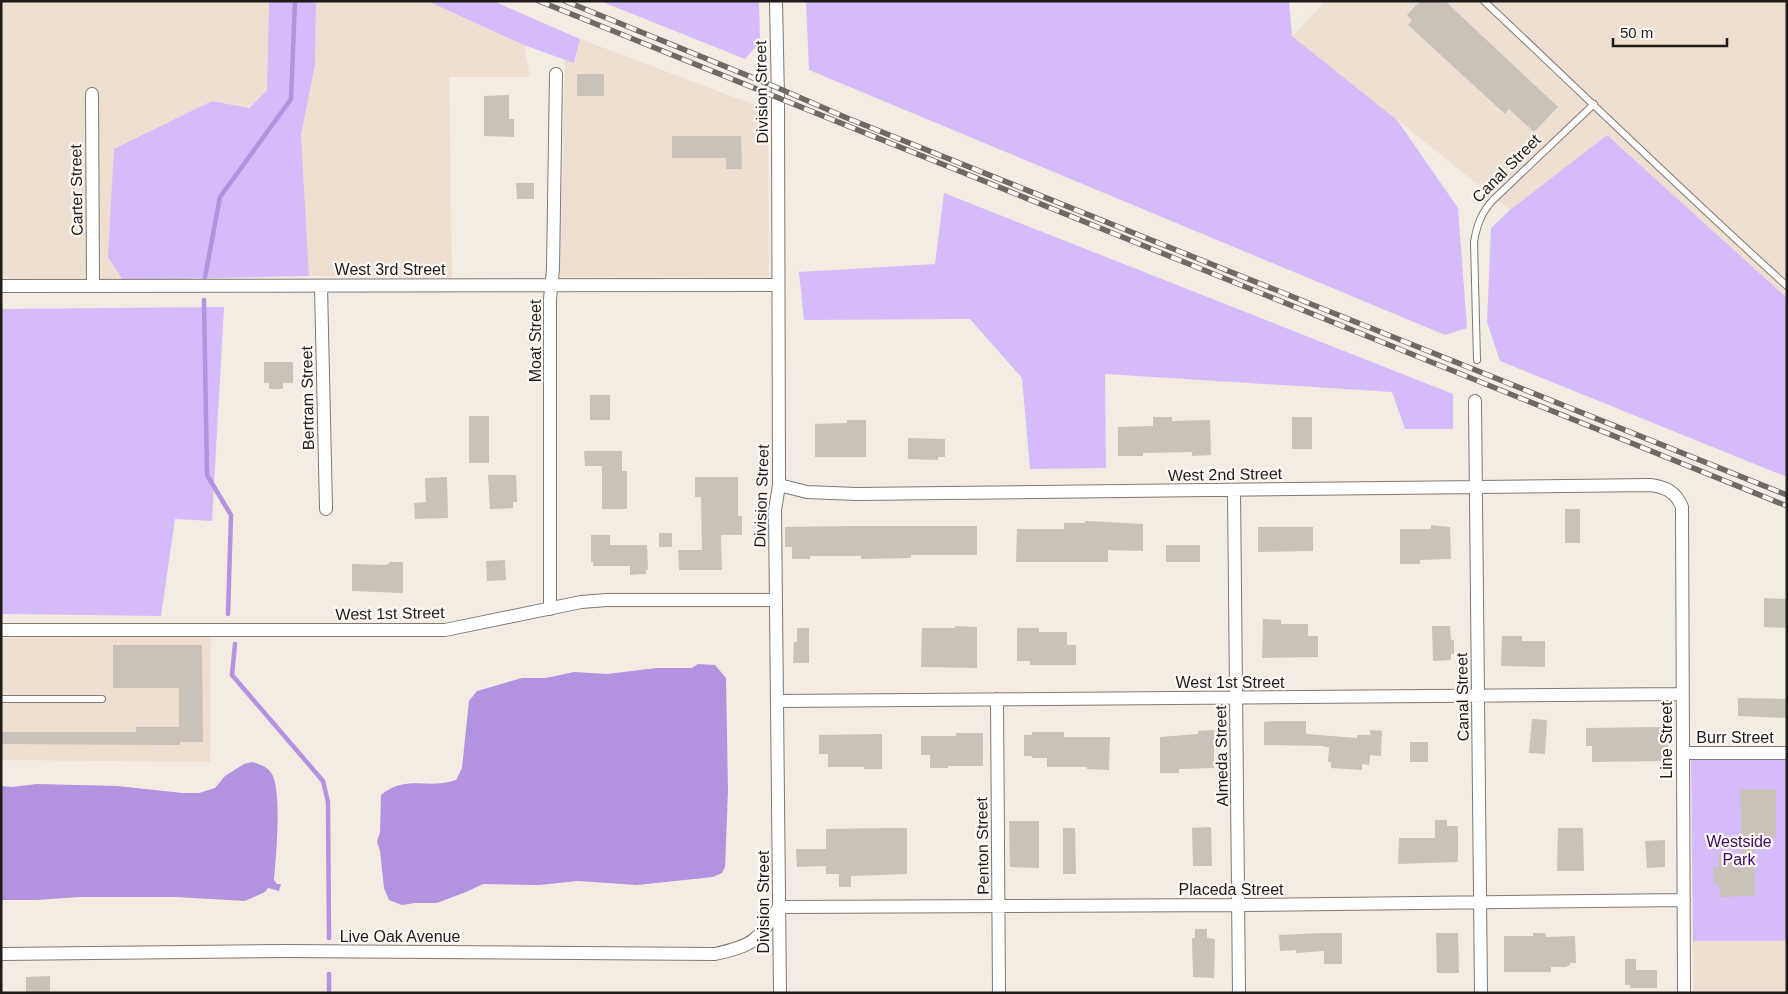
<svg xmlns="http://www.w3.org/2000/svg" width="1788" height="994" font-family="Helvetica,sans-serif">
	<rect width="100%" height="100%" fill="#f4ebe3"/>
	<!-- built -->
	<path fill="#eedfd1" d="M1,1h268l-2,89 -19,18 -36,-7 -89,179 -122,-1z
		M316,1h111l97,44 6,32h-81l3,201 -143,-2 -8,-141 14,-70z
		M1326,1h461v297l-180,-163 -97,75 -218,-174z
		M580,39l188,71 1,167h-209l5,-217 10,3z
		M211,636l-1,126 -209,-2v-122z
		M1693,941h94v52h-93z"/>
	<!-- green -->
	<path fill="#d5bbfa" d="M269,1h47l-1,64 -14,70 8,141 -186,4 -15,-23 6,-108 98,-48 37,7 18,-18z
		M427,1h66l87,38 -6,24 -50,-18z
		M600,1h159l1,41 -15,17z
		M806,1h483l3,35 105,84 61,88 9,120 -22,7 -636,-265z
		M1607,135l180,163v179l-287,-116 -13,-39 4,-94 19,-18z
		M944,193l509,201v35h-48l-13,-37 -287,-18 1,94 -76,1 -8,-91 -52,-59 -166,1 -5,-48 136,-8z
		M224,307l-12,214 -37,-2 -14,97 -160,-2v-305z
		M1691,759h96v182h-94z"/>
	<!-- water -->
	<path fill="#b392e0" d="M698,664l17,1 11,13 2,113 -3,76 -3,6 -9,4 -76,8 -59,-4 -39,4 -56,-1 -17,8 -29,11h-22l-13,2 -13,-5 -5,-12 -4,-37 -3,-9 3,-10 1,-37c26,-21 47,-5 75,-15l6,-12 7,-67 8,-10 45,-13h24l28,-6 33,2 50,-6h35z
		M252,762c7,2 16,5 20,12 10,18 4,84 2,106l3,4h4l-2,7 -11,-3 -3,4 -20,9 -69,-4h-97l-42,3h-36v-114l11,1 25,-3 80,2 66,7h16l16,-5 10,-12 19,-12z"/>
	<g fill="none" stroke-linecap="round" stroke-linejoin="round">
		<!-- stream -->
		<path stroke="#b392e0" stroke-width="4.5" d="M205,277l15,-80 71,-98 4,-98
			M204,300l3,175 24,40 -3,99
			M235,644l-3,31 91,106 5,21 1,136
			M329,993v-19"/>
	</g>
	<!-- building -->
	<path fill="#cac1b9" d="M1420,1h25l113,106 -24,25 -25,-23 -4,5 -97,-89 4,-5 -5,-5z
		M577,74h27v22h-27z
		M509,95v24h5v18l-30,-1v-40z
		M672,136h69l1,33h-16v-11h-54z
		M516,183h18v16h-17z
		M264,362h29v21h-10v6h-14v-6h-5z
		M590,395h20v25h-20z
		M469,416h20v47h-20z
		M1153,417h19v4l38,-1 1,35 -19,1v-4l-49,1v3h-25v-29l35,-1z
		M1292,417h20v32h-20z
		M847,420h19v37h-51v-33l32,-1z
		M908,438l37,1v18h-7v3l-30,-1z
		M584,451h38v20h5v38h-25v-43h-17z
		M488,475h28l1,27h-4v6l-23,1z
		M447,477l1,41 -33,1 -1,-16 12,-1 -1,-24z
		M695,477h43v39h4v19h-21l1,35h-43l-1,-20h24l-1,-53h-6z
		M1565,509h15v34h-15z
		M1085,521l58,3v27l-35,-1v12h-92l1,-33h47v-6h21z
		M1431,525l19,2 1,32 -31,1v4h-20v-35h31z
		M852,526h125v29h-66v3l-50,1v-3h-51v3h-18v-12h-7v-20z
		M1258,527h55v24l-55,1z
		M659,533h13v14h-13z
		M591,535h19v10h37l1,25h-2v4l-16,1v-9h-37v-4h-2z
		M1166,545h34v17h-34z
		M505,560l1,20 -19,1 -1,-20z
		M389,562h14v31l-51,-2v-27l32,1 5,-1z
		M1764,598l23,1v29l-23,-1z
		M1263,619l18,1v4h27v12h10v21l-56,1z
		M955,626l22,1v41l-56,-1 1,-39h33z
		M1432,626h18l1,14h3v14h-3v6l-18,1z
		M797,628h12v35h-16l1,-21h3z
		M1017,628h22v4h28v13h9v20h-46v-4h-13z
		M1502,636h20v5h23v26l-44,-1z
		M113,645h89l1,97h-23v3l-179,-1v-12h135v-5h43v-39h-66z
		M1738,698l49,1v19l-49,-2z
		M1532,719l15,1 -2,34 -16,-1z
		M1274,721h32v13l51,4v-3h13v-5l12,1 -1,25 -11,-1 -1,10 -7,-1v6l-31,-2v-6h-3l1,-15h-5v-1l-60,-1v-23z
		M1664,727v2h4v32l-76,1v-16h-6v-18z
		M1214,730v38l-35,1v4h-19v-36l38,-3v-3z
		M1032,732h32v5h46l-1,33 -22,-1v-2h-40v-9h-15v-2h-8v-21h8z
		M956,733h27v33h-35v2h-18v-13h-9v-19h35z
		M882,734v35h-18v-2h-36v-13h-9v-19z
		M1410,742h18v20h-18z
		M1740,789h36v49l-22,1 1,57 -35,1 -1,-13h-5l-1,-17h6l-1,-13h24z
		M1435,820h12v6h11v36l-60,2 1,-26h36z
		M1009,821h30v47l-29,-1z
		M1211,827l1,39h-19l-1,-38z
		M891,828h16v46l-56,2v11h-12v-13h-13v-8l-29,1 -1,-18h30v-20z
		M1063,828h12l1,46h-13z
		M1558,828h25l1,43h-27z
		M1665,840v27l-18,1 -2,-27z
		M1195,929h12v9l8,1 -1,39 -21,-1 -1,-39h3z
		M1322,933h20v31h-18v-13l-28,2v-3l-16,1 -1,-16z
		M1436,933h22l1,40h-22z
		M1533,933h12l1,4 29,-1 1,27h-6v2l-4,2h-15v5h-47v-36h29z
		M1625,959h11v11h21v18h-27v-3h-5z
		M50,976v17l-24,-1v-15z"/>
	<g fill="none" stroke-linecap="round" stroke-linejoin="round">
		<!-- service casing -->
		<g stroke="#817972" stroke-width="8">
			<path id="service" d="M1484,1c101,95 200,192 303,285
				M1477,360l-3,-118c3,-17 7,-29 19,-42l101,-96
				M1,699h101"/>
		</g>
		<!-- minor casing -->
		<g stroke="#817972" stroke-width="14">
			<path id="minor" d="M776,1l2,98 1,386 -4,25 5,483
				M92,94l1,192
				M1,286l777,-1
				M321,286l5,223
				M1475,401l6,592
				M779,485l28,7 49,2 794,-9c16,2 26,7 32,22l2,486
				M1234,490l5,503
				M550,609v-310l3,-30 3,-195
				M1,630h444l136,-28 26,-2h169
				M997,699l2,294
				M777,701l905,-7
				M1683,753h104
				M1,954l285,-3 429,3c40,-9 42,-13 64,-47l460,-2 445,-5"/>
		</g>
		<!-- service -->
		<use href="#service" stroke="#fff" stroke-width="6"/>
		<!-- minor -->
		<use href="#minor" stroke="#fff" stroke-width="12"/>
		<!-- rail casing -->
		<g stroke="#6f6964" stroke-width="5.5">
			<path id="rail" d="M539,1l1248,505
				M565,1l213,87 69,30 940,377"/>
		</g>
		<!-- rail -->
		<use href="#rail" stroke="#fef9f4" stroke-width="4" stroke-dasharray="11" stroke-linecap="butt"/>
	</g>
	<g text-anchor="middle" stroke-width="4.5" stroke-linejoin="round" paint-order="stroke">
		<!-- street labels -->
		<g font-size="16" fill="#1f1b18" stroke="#fef9f4">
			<text transform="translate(761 92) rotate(-91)" y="6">Division Street</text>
			<text transform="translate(1506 168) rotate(-45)" y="6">Canal Street</text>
			<text transform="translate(76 190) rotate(-91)" y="6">Carter Street</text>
			<text x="390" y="275">West 3rd Street</text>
			<text transform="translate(535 341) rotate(-90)" y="6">Moat Street</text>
			<text transform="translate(307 398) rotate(-91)" y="6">Bertram Street</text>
			<text transform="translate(1225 474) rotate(-1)" y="6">West 2nd Street</text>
			<text transform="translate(761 496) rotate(-88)" y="6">Division Street</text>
			<text transform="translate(390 613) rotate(-1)" y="6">West 1st Street</text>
			<text x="1230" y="688">West 1st Street</text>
			<text transform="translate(1462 697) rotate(-91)" y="6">Canal Street</text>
			<text x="1735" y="743">Burr Street</text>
			<text transform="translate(1666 740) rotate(-90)" y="6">Line Street</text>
			<text transform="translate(1221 756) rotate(-91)" y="6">Almeda Street</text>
			<text transform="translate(982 846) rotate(-91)" y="6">Penton Street</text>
			<text x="1231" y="895">Placeda Street</text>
			<text transform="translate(763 902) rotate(-90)" y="6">Division Street</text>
			<text x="400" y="942">Live Oak Avenue</text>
		</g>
		<!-- park labels -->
		<g font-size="16" fill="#3e0a67" stroke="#fef9f4">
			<text x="1739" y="847">Westside<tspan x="1739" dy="18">Park</tspan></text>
		</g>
	</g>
	<!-- border -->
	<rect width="1788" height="994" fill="none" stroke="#1f1b18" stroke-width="5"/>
	<!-- scale -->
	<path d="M1613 38v8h114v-8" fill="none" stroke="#1f1b18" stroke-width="2.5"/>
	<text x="1620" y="38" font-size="15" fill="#1f1b18" stroke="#fef9f4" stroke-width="4" paint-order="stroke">50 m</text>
</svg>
